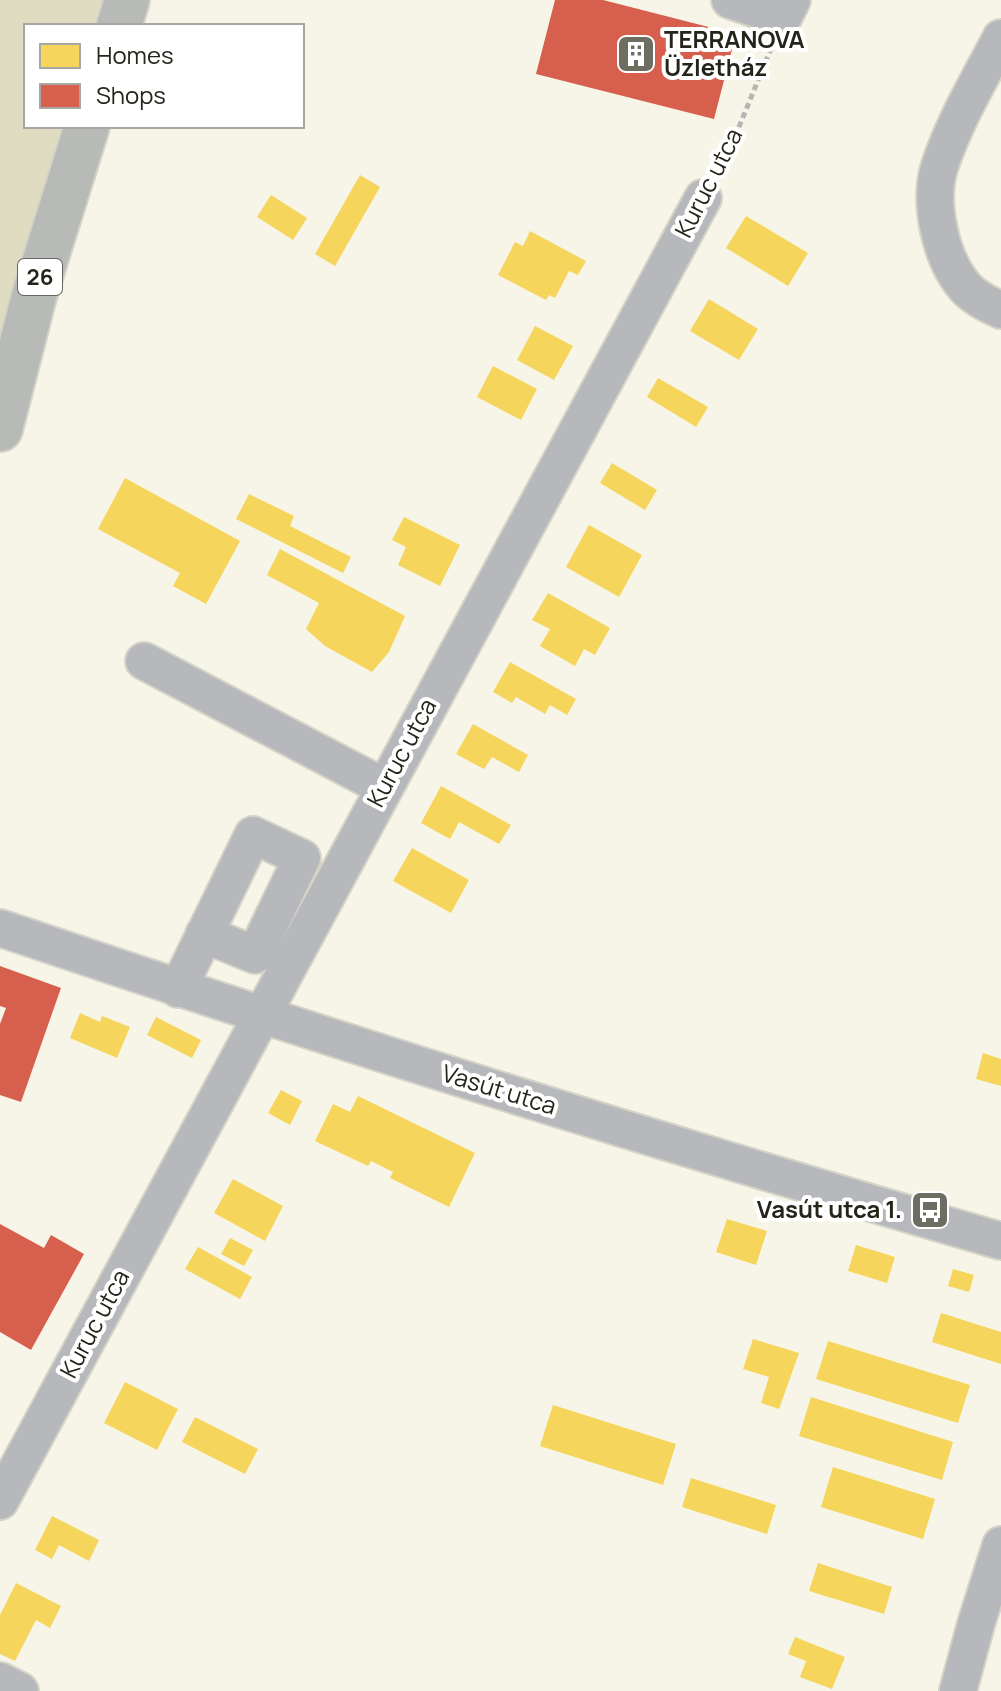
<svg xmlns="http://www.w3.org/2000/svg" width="1001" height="1691" font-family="Manrope,sans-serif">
	<rect width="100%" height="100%" fill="#f7f5e7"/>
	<!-- green -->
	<path fill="#dfdcc2" d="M0,0h107l-8,26h-73v100h39l-27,81 -38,136z"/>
	<!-- homes -->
	<path fill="#f6d55c" d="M360,175l20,12 -45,79 -20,-12z
		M271,195l36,23 -14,22 -36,-23z
		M746,216l62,37 -20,33 -62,-38z
		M530,231l56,30 -8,14 -9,-4 -14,27 -6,-3 -3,5 -48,-25 17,-33 8,4z
		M709,299l49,30 -19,31 -49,-29z
		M535,326l38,20 -19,34 -37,-20z
		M493,366l44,23 -16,31 -44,-23z
		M658,378l50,29 -12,20 -49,-30z
		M612,463l45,27 -12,20 -45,-27z
		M125,478l115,63 -34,63 -33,-18 7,-13 -82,-44z
		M249,494l45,22 -4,10 61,31 -8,16 -107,-54z
		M404,517l56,28 -20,41 -42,-21 8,-18 -14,-7z
		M589,525l53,30 -23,42 -53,-30z
		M280,549l125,67 -16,36 -17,20 -47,-26 -19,-17 13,-26 -52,-28z
		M548,593l62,35 -15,27 -11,-6 -9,17 -35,-20 10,-17 -18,-9z
		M510,662l66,37 -9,16 -17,-10 -5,9 -29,-17 -4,6 -19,-11z
		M473,724l55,31 -9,17 -27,-15 -8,12 -28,-15z
		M441,786l70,39 -12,19 -40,-22 -9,17 -29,-16z
		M412,848l57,32 -18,33 -58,-32z
		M80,1013l20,9 2,-6 28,11 -13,31 -47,-20z
		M156,1017l45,23 -9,18 -45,-23z
		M983,1053l18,6v27l-25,-7z
		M281,1090l21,11 -12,24 -22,-12z
		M358,1096l117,57 -26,54 -59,-29 3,-6 -22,-11 -3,5 -53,-25 18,-37 17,8z
		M233,1179l50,27 -18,35 -51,-28z
		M727,1219l40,12 -11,34 -40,-13z
		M230,1238l23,12 -9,16 -23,-12z
		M856,1245l39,12 -8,26 -39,-12z
		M198,1247l54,30 -12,22 -55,-30z
		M953,1269l21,6 -5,17 -21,-6z
		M941,1313l60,19v32l-69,-22z
		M753,1339l46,14 -20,56 -18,-6 8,-26 -26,-8z
		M828,1341l142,44 -12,38 -142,-44z
		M125,1382l53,27 -21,41 -53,-27z
		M811,1397l142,45 -11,38 -143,-44z
		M553,1405l123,39 -13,41 -123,-39z
		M195,1417l63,32 -13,25 -63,-32z
		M833,1467l102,32 -12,40 -102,-32z
		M691,1478l85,27 -9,29 -85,-27z
		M52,1516l47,24 -10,21 -30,-16 -7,14 -17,-9z
		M818,1563l74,24 -8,27 -75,-23z
		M16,1583l45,23 -11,22 -14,-8 -21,41 -15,-7v-39z
		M795,1637l50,20 -13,32 -32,-12 6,-16 -18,-7z"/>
	<!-- shops -->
	<path fill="#d6604d" d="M555,0h48l133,34 -22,85 -178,-45z
		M0,966l61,22 -40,114 -21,-7v-71l6,-16 -6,-2z
		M0,1224l44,24 7,-13 33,19 -53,96 -31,-18z"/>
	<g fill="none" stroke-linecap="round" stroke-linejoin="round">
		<!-- minor casing -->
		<g stroke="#d4d3c8" stroke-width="40">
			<path id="minor" d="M730,0l53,18 9,-18
				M1001,38c-21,41 -46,82 -61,127 -12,36 0,93 25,122 9,10 24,18 36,23
				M144,661l240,126
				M0,928c331,112 665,216 1001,313
				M178,989l75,-154 49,23 -47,97 -51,-21
				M0,1501l703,-1303
				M0,1681l20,10
				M958,1691l18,-67 25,-79"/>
		</g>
		<!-- major casing -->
		<g stroke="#d4d3c8" stroke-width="48">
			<path id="major" d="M119,26l8,-26
				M0,429l34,-133 53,-170"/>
		</g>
		<!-- path -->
		<path stroke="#b6b5b1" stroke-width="5" stroke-dasharray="6 4" stroke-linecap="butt" d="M717,172l13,-23 42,-103"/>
		<!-- minor -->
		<use href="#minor" stroke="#b6b8bb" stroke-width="36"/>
		<!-- major -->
		<use href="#major" stroke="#b8bab8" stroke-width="44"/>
	</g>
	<!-- icons -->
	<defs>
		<g id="building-square" transform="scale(2)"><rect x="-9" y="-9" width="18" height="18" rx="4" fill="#6e6d62" stroke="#fff"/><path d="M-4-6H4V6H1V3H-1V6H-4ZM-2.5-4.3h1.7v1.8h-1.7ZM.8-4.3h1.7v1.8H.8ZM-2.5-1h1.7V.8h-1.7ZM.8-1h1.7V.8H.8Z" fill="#fff"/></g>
		<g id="bus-square" transform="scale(2)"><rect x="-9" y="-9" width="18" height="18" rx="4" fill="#6e6d62" stroke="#fff"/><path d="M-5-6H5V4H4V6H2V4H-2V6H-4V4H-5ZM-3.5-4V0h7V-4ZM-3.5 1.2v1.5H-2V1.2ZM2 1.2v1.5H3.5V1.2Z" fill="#fff"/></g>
	</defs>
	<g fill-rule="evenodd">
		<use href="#building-square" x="636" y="54"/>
		<use href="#bus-square" x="930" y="1210"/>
	</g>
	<g text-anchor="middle" stroke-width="8" stroke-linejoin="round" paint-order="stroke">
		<!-- shield labels -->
		<rect fill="#fff" stroke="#66665f" stroke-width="2" x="18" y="259" width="44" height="36" rx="6"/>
		<g font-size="22" font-weight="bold" fill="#25241a">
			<text x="40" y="285">26</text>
		</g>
		<!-- poi labels -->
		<g font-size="24" font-weight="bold" fill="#25241a" stroke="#fff" text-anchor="start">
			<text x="664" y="48">TERRANOVA<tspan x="664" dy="28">Üzletház</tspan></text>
			<text x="902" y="1218" text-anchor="end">Vasút utca 1.</text>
		</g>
		<!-- street labels -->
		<g font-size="24" fill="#25241a" stroke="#fff">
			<text transform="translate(709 183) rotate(-63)" y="8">Kuruc utca</text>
			<text transform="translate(402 753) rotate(-62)" y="8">Kuruc utca</text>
			<text transform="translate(499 1090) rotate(17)" y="8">Vasút utca</text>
			<text transform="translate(95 1324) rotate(-62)" y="8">Kuruc utca</text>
		</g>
	</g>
	<!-- legend -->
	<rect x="24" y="24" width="280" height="104" fill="#ffffff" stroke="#a8a7a3" stroke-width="2"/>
	<rect x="40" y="44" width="40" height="24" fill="#f6d55c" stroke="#a8a7a3" stroke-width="2"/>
	<text x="96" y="64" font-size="24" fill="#25241a">Homes</text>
	<rect x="40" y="84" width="40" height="24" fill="#d6604d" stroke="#a8a7a3" stroke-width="2"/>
	<text x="96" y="104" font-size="24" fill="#25241a">Shops</text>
</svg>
